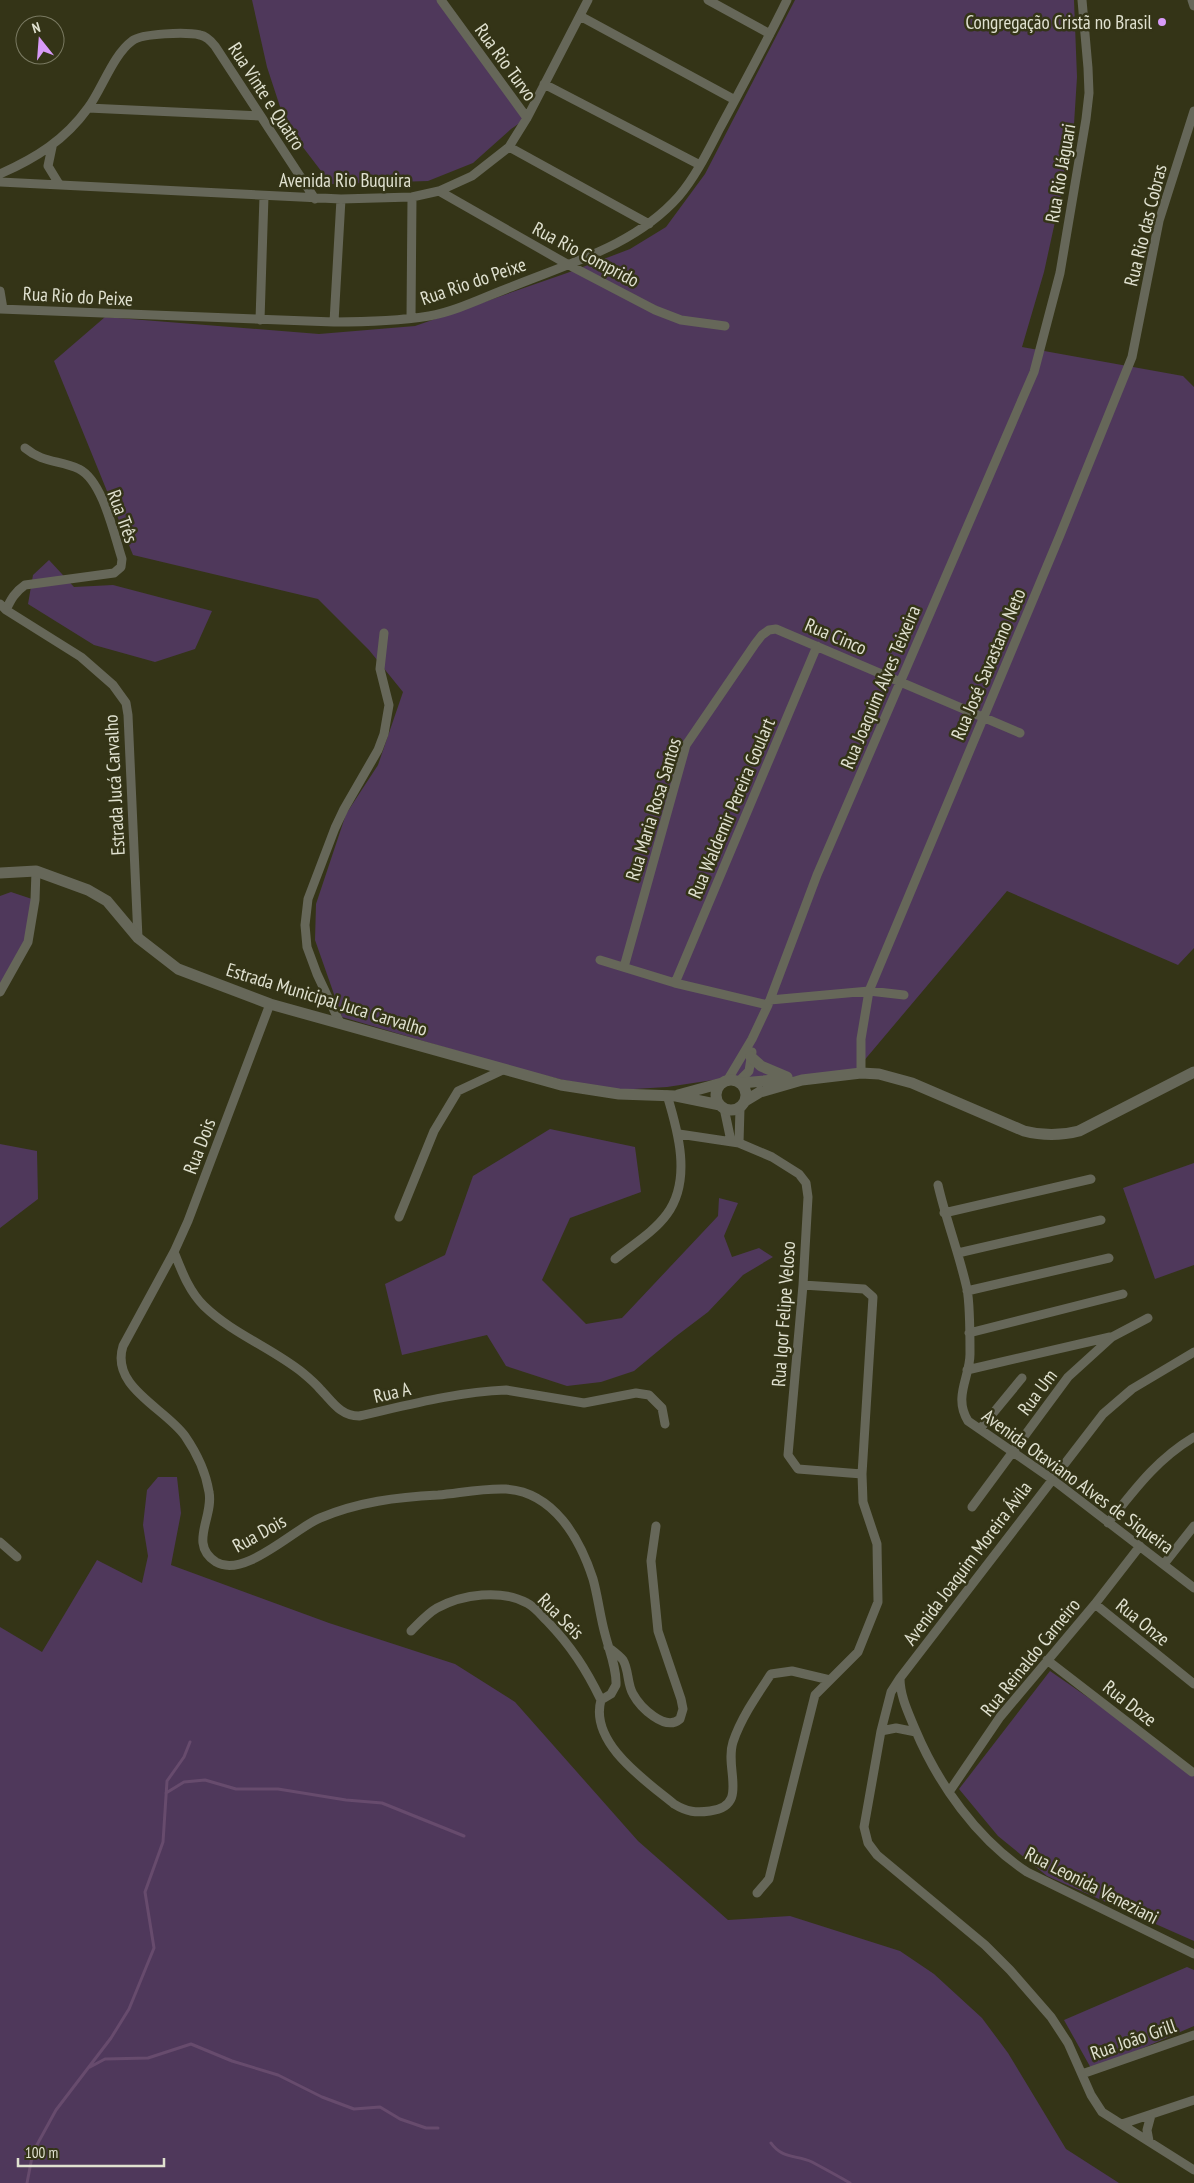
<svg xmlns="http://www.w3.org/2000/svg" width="1194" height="2183" font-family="'PT Sans Narrow',sans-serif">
	<rect width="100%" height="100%" fill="#343417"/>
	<!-- green -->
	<path fill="#4f385b" d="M252,0h189l86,118 -16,11 -38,34 -45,18 -97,3 -45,-59 -19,-58z
		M795,0h279l3,77 -4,63 -29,132 -22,75 161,29 11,11v561l-16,17 -171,-74 -150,178 -71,9 -73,2 -46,7 -49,3 -55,-10 -52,-13 -169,-50 -27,-77 1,-36 30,-90 32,-49 25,-73 -34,-42 -51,-51 -185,-44 -79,-194 51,-44 214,17 96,-8 152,-53 63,-24 36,-22 39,-53z
		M49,560l25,27 39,-2 99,26 -17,38 -40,13 -61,-17 -66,-41 5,-29z
		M11,892l24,8 -7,42 -28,47v-93z
		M550,1129l85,18 6,45 -71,26 -28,62 44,44 36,-6 96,-102 1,-18 19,5 -14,33 8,21 27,-9 14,9 -30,18 -35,37 -33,25 -41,34 -33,11 -34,4 -61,-20 -19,-31 -85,20 -17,-71 60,-29 28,-79z
		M0,1144l37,7 1,48 -38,29z
		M1194,1163v102l-39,14 -32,-91z
		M158,1477h19l4,36 -10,52 158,58 126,41 60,38 123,139 90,79 62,-4 110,35 34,23 48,44 26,35 58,96 53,34h-1119v-556l42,25 55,-92 45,23 6,-27 -5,-31 4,-35z
		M1050,1671l144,100v170l-147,-65 -49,-40 -39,-47z
		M1187,1967l7,3v56l-102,44 -28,-50z"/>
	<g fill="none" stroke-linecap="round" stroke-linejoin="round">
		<!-- stream -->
		<path stroke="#674b6d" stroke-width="3" d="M166,1793l18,-11 21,-2 31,9h42l68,11 36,3 82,33
			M90,2067l15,-8 43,-1 43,-14 41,17 46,14 44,22 32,12 26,-2 20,12 26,9h12
			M771,2143c11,16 26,12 41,19 13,7 26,14 38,21
			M27,2183l6,-31 23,-42 55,-72 18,-29 25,-61 -9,-56 18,-50 4,-61 17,-24 6,-15"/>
		<!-- minor -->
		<path stroke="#666759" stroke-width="9" d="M441,0l86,118
			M708,0l62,34
			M1192,0l2,6
			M580,16l155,84
			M544,84l156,81
			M88,108l172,8
			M52,147l-4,19 11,18
			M509,147l140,77
			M0,174c36,-16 65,-34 88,-66 14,-19 25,-53 44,-67 10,-8 55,-9 68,-6 6,1 11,6 15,11l100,153
			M0,182l341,17 71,-2 27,-6 33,-15 37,-29 18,-29 61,-118
			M439,191l128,73 88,46 26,10 44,6
			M0,291l3,18
			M0,309l334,13c32,0 63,-1 95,-6 28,-5 55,-19 82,-29 59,-24 125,-42 168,-91 17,-20 29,-45 41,-68 23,-43 46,-85 67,-128
			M411,318l1,-121
			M260,320l4,-124
			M334,322l7,-123
			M0,604l6,6 75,47 32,28 13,18 2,12 10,223
			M6,610c5,-11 9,-18 19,-25l89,-12 7,-6 1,-8c-8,-24 -19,-78 -43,-90 -20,-9 -36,-6 -54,-21
			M600,960l75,23 93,22
			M624,967l62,-222 69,-101 7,-9 7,-5 7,-1 244,104
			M675,983l142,-337
			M0,992l28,-50 7,-42 1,-29
			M770,1000l99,-9 35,4
			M270,1004l-82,217 -14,31 -51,94c-13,41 42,62 62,90 11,16 21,37 24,56 5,25 -21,52 7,70 28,17 78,-33 104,-44 38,-16 77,-21 118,-23 22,-2 45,-7 68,-6 48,3 74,50 87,90 5,18 7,37 12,55 4,16 12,35 11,51l-5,9 -10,6c-15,-31 -30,-54 -54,-79 -7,-7 -12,-14 -20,-18 -26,-14 -64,-9 -90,5 -9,5 -18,15 -26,23
			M340,1023l-23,-49 -10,-27 -2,-22 3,-26 27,-71 9,-19 34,-59 6,-16 5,-29 -9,-36 4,-36
			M861,1073v-34l8,-48 191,-456 72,-178 27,-136 35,-110
			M727,1081l25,-42 16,-34 49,-130 217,-503 26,-99 26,-154 3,-26 -1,-25 -6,-68
			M739,1081l10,-10 3,-19
			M724,1108l7,33
			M679,1134l60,9 33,14 27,17 7,9 2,14 -5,88 -15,170 10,14 64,5
			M739,1143l1,-35
			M938,1185c8,35 21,68 29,104 3,15 3,48 3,65 0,23 -17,43 -2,67l84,58 142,109
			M944,1213l147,-34
			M399,1217l35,-86 24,-40 47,-22
			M174,1252c8,20 15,39 30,54 29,28 68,42 99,67 6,5 12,10 17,16 12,12 20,27 39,27 49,-11 97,-24 147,-26l78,13 52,-10 13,2 13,13 3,16
			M958,1253l143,-33
			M615,1259c17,-14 39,-27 52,-45 25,-34 11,-83 0,-119
			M967,1291l142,-33
			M969,1333l154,-39
			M1194,1352l-62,37 -29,25 -203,264 -9,14 -10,39 -17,96 4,16 9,12 108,90 25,25 41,47 17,26 23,52 11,17 92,58
			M967,1370l143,-33
			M980,1429l42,-51
			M972,1507l96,-130 44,-40 36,-19
			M1108,1523c27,-34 49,-64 86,-86
			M0,1542l17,15
			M1164,1564l30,-38
			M1095,1604l99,80
			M608,1647c5,4 11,8 15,13 6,10 4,24 10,34 7,13 32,38 47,25l3,-10 -2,-10 -23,-68 -7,-70 5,-35
			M1047,1660l145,112
			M900,1678c0,18 8,34 15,51 23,55 62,110 112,143l167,82
			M601,1700c-12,43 45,81 73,104 13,8 22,9 36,7 40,-5 14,-42 23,-69 8,-24 24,-47 38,-68l21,-3 38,9
			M881,1731l15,-3 20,4
			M949,1792l51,-75 95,-113 45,-58
			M757,1893l12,-14 46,-184 43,-43 20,-50 -1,-58 -14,-42 -1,-28 11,-177 -9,-8 -61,-4
			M1082,2074l112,-39
			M1122,2124l72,-24
			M1149,2141l-2,-11 4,-15"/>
		<!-- tertiary -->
		<path stroke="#666759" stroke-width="11" d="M0,873l36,-2 52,19 19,11 31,37 40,31 92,35 291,81 58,9 57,2 44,9
			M751,1057l10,9 26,11
			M716 1095a15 15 0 1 1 30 0a15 15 0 1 1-30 0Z
			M741,1083l45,-4
			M678,1095l44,-12
			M745,1101l15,-9 42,-12 59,-7 18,1 33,9 112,48c19,5 36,5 55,0l115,-59"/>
	</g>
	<!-- markers -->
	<circle fill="#d89af8" stroke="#343417" stroke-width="2" cx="1162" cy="22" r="5"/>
	<g text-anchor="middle" stroke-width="5" stroke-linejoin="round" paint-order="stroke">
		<!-- poi labels -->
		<g font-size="19" fill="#e0e1d0" stroke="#343417" text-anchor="end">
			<text x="1152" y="29">Congregação Cristã no Brasil</text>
		</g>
		<!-- street labels -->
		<g font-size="19" fill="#e0e1d0" stroke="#343417">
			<text transform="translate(506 62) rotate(54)" y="7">Rua Rio Turvo</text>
			<text transform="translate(267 96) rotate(57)" y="7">Rua Vinte e Quatro</text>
			<text transform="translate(1060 173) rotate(-80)" y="7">Rua Rio Jáguari</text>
			<text x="345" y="187">Avenida Rio Buquira</text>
			<text transform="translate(1145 225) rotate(-76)" y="7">Rua Rio das Cobras</text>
			<text transform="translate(586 254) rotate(28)" y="7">Rua Rio Comprido</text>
			<text transform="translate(473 281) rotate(-19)" y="7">Rua Rio do Peixe</text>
			<text transform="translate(78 296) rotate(3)" y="7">Rua Rio do Peixe</text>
			<text transform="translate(123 516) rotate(70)" y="7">Rua Três</text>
			<text transform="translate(836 636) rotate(23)" y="7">Rua Cinco</text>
			<text transform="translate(988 664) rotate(-67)" y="7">Rua José Savastano Neto</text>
			<text transform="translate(880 687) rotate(-67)" y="7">Rua Joaquim Alves Teixeira</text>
			<text transform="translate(114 785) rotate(-93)" y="7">Estrada Jucá Carvalho</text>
			<text transform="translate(731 808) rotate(-67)" y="7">Rua Waldemir Pereira Goulart</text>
			<text transform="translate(653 809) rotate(-73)" y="7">Rua Maria Rosa Santos</text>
			<text transform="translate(327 999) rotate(17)" y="7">Estrada Municipal Juca Carvalho</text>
			<text transform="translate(199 1146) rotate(-69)" y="7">Rua Dois</text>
			<text transform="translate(783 1314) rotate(-86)" y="7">Rua Igor Felipe Veloso</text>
			<text transform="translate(392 1392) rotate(-13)" y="7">Rua A</text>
			<text transform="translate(1037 1392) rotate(-53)" y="7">Rua Um</text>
			<text transform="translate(1078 1481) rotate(36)" y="7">Avenida Otaviano Alves de Siqueira</text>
			<text transform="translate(259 1533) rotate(-29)" y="7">Rua Dois</text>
			<text transform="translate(967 1563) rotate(-53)" y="7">Avenida Joaquim Moreira Ávila</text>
			<text transform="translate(561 1616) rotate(45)" y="7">Rua Seis</text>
			<text transform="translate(1143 1622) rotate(39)" y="7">Rua Onze</text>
			<text transform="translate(1030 1657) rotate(-51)" y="7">Rua Reinaldo Carneiro</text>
			<text transform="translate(1130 1703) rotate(38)" y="7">Rua Doze</text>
			<text transform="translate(1092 1885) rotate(27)" y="7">Rua Leonida Veneziani</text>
			<text transform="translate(1133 2039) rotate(-19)" y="7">Rua João Grill</text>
		</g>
	</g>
	<!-- north arrow -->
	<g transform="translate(40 40) rotate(343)"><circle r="24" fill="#343417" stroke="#797961"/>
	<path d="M0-4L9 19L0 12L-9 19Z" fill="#d89af8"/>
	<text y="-8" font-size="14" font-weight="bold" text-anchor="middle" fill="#e0e1d0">N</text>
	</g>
	<!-- scale -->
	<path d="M18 2158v8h146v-8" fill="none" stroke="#e0e1d0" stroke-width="2.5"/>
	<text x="25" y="2158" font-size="15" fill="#e0e1d0" stroke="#343417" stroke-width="4" paint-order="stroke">100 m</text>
</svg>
